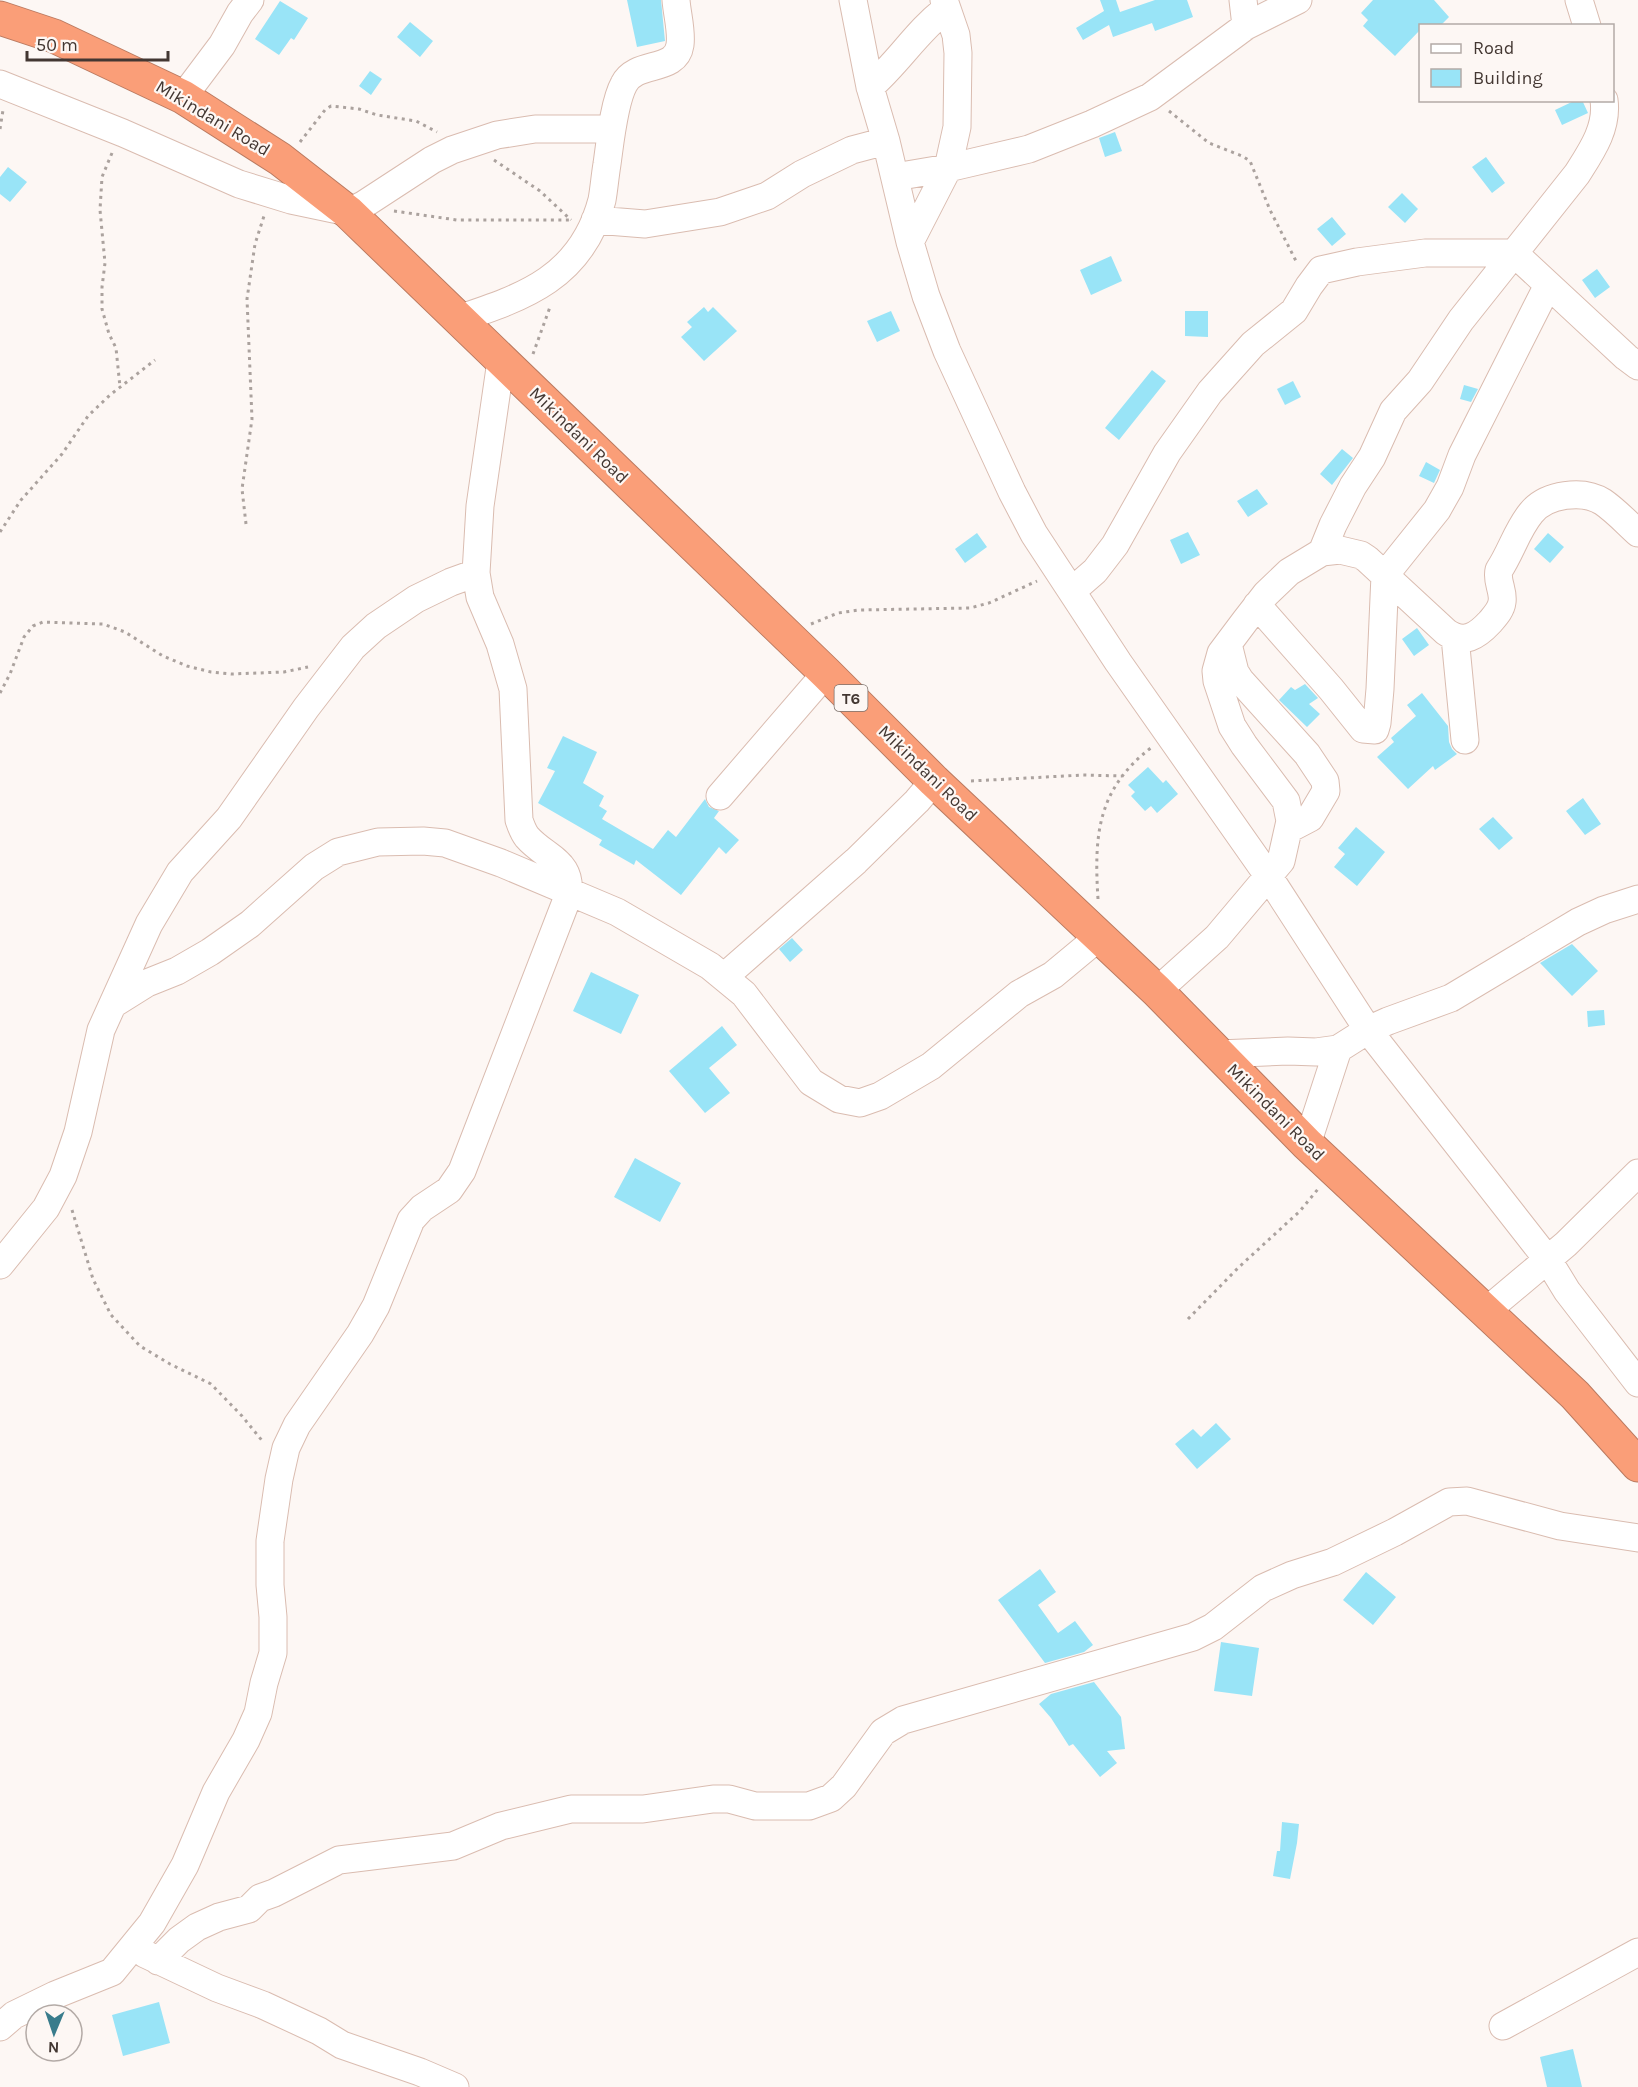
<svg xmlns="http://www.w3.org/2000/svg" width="1638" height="2087" font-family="Karla,sans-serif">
	<rect width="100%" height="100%" fill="#fdf7f4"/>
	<!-- building -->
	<path fill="#99e4f7" d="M627,0h34l4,41 -28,6z
		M1100,0h16l4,12 35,-12h32l6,17 -38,14 -3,-8 -39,14 -4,-12 -26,15 -7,-12 28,-17z
		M1373,0h61l15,17 -9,9h-20v4l-25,26 -32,-30 5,-6 -7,-7z
		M280,1l28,17 -14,22 -3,-2 -12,17 -24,-16z
		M410,22l23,19 -13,16 -23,-20z
		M370,71l12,8 -11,16 -12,-9z
		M1576,100h6l6,13 -26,12 -7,-15z
		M1115,132l7,19 -17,6 -6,-19z
		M1486,157l19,26 -13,10 -20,-26z
		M8,167l19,15 -17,20 -10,-8v-17z
		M1402,193l16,16 -13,14 -17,-16z
		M1332,217l14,17 -14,12 -15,-17z
		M1111,256l11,25 -31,14 -11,-25z
		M1597,269l13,18 -15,11 -13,-18z
		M704,307l4,5 5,-5 24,24 -33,30 -23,-24 11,-10 -5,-5z
		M891,311l9,20 -23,11 -10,-21z
		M1185,311h23v26l-23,-1z
		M1152,370l14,11 -47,59 -14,-12z
		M1293,381l8,16 -16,8 -8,-16z
		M1464,385l14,4 -7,13 -11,-3z
		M1342,449l11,9 -21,27 -12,-11z
		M1426,462l14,8 -6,13 -15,-7z
		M1257,489l11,15 -20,13 -11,-16z
		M1188,532l12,23 -19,9 -11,-24z
		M977,533l10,14 -22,16 -10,-14z
		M1548,533l16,14 -14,16 -16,-14z
		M1417,628l12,17 -15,11 -12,-17z
		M1305,684l13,14 -9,6 11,10 -13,13 -28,-27 12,-13 4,3z
		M1422,693l26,33 1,16 3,7 5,5 -22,16 -2,-4 -25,23 -31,-32 17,-15 -3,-4 25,-22 -9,-11z
		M563,736l34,16 -14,31 21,13 -5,10 8,5 -5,8 51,30 15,-19 8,7 29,-38 4,8 10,4 -5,7 25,22 -13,14 -7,-7 -38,48 -45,-35 -2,5 -35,-20 3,-5 -64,-37 17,-32 -8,-3z
		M1148,767l15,16 3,-3 12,14 -21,19 -6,-7 -6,5 -14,-15 4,-4 -7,-7z
		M1583,798l18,26 -16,11 -19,-24z
		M1493,817l20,21 -14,12 -20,-21z
		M1356,827l29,25 -28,34 -23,-19 11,-13 -7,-6z
		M792,938l11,12 -13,12 -11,-13z
		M1572,944l26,27 -26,25 -32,-33z
		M591,972l48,23 -18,39 -48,-23z
		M1604,1010l1,15 -17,2 -1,-16z
		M722,1026l15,19 -28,23 21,25 -25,20 -36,-42z
		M635,1158l46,25 -21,39 -46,-25z
		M1216,1423l15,16 -34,30 -22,-25 18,-15 8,8z
		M1040,1569l16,23 -18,13 20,28 17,-12 18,24 -9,7 -39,11 -47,-63z
		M1366,1572l30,25 -23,28 -30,-25z
		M1221,1642l38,6 -7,48 -38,-5z
		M1094,1682l27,35 4,32 -18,2 10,12 -17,14 -27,-33 -4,2 -18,-28 -12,-14 12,-10z
		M1282,1822l17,2 -2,19 -7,36 -17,-3 4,-25h3z
		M159,2002l11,41 -47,13 -11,-41z
		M1573,2049l9,38h-35l-7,-30z"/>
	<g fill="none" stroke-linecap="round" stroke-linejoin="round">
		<!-- minor casing -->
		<g stroke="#dabcb0" stroke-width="29">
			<path id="minor" d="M853,0l17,87 16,54 24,101 16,54 21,55 65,141 22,42 84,128 151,215 99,153 180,230 19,31 71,92
				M1243,0l3,26
				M1579,0l8,26
				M0,84l123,49 116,51 52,16 57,12 15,-7 69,-45 20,-10 45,-15 38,-6h77
				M870,87c28,-24 47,-56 76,-78
				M183,97l39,-52 18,-32 10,-13
				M895,177l53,-9 81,-19 63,-25 58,-27 96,-71 52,-26
				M595,220l50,4 75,-12 47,-16 35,-22 50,-24 34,-9
				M910,242l38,-74 9,-41 1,-74 -2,-18 -12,-35
				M458,319c67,-22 124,-42 144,-119 2,-11 3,-24 5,-36 3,-21 7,-62 17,-80 12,-24 52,-11 56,-39 2,-14 -3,-31 -4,-45
				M1322,552l11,-27 20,-39 19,-29 21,-46 27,-30 41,-61 116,-146c14,-22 31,-46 27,-74
				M1072,591l23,-20 20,-26 52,-92 43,-61 43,-48 41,-33 15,-25 12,-16 36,-8 68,-9h89l112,104 12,9
				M1257,605l74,84 32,40 12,1 2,-7 3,-34 5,-114 52,-65 13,-23 12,-32 86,-170
				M1455,637l10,103
				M1228,644l7,28 5,8 67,74 18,27 1,10 -16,27 -21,11
				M720,796l106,-123
				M724,977l132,-116 61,-60 17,-20
				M1157,991l60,-54 64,-76 9,-40 -4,-20 -42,-56 -12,-19 -15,-45 -1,-10 5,-18 24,-32 21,-27 23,-22 33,-20 18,-2 21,5 6,4 79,73c18,13 31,4 44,-10 5,-6 11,-12 12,-20 2,-11 -6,-21 -3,-32 12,-18 18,-40 32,-57 15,-19 52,-24 72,-11 13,9 24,21 35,31
				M115,1003l32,-20 30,-12 33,-19 40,-28 64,-57 24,-15 40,-10 45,-1 22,2 56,20 116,49 93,54 34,28 67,88 28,17 21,4 20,-7 51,-30 88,-72 34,-19 47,-39
				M1219,1054l69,-3 28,1 22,-3 30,-19 20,-9 63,-23 127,-76 26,-12 34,-11
				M1307,1144l31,-95
				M0,1265l46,-57 17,-32 15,-44 23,-102 48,-106 31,-52 49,-54 77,-110 47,-61 23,-21 40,-27 35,-17 25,-9
				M1485,1312l81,-68 72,-71
				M145,1954l72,34 46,17 56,26 23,14 78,27 35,15
				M158,1961l21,-21 18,-13 22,-10 30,-8 11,-11 14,-5 65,-33 114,-14 48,-20 70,-17h72l70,-10h16l26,7h54l22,-8 13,-12 39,-54 20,-12 290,-83 20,-10 50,-39 29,-13 41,-13 62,-30 54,-30 18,-1 93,25 78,12
				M1503,2026l135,-74
				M0,2027l14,-12 41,-20 57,-23 40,-49 33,-58 31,-73 30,-52 12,-27 6,-30 9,-30v-36l-3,-32v-44l9,-62 7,-31 11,-23 63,-91 16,-28 35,-86 11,-12 27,-18 13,-19 105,-272c8,-38 -21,-40 -40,-62 -4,-5 -6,-11 -8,-17l-6,-131 -13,-45 -20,-47 -4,-24 4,-67 21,-145"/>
		</g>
		<!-- highway casing -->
		<g stroke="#ba7a60" stroke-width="35">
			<path id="highway" d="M0,18l54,18 129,61 97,62 68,53 478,461 108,108 223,210 150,153 268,251 63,70"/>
		</g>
		<!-- path -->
		<path stroke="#aba29e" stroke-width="3" stroke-dasharray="3 4.5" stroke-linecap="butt" d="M1169,111l40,32 33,13 8,5 20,49 27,53
			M0,129l3,-19
			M300,142l25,-32 6,-4 28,3 18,6 39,6 21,11
			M112,153l-10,24 -2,33 5,53 -3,24v22l7,25 7,14 4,39
			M494,160l46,31 31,29
			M394,211l63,9h113
			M533,354l17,-47
			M246,524l-4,-35 10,-70 -5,-120 8,-55 9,-28
			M0,532l21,-32 41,-46 26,-38 22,-21 45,-35
			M811,624l27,-11 21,-3 111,-2 19,-5 48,-22
			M0,693l10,-19 14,-37 9,-11 10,-4 60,2 22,8 38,24 24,10 24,6 20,2 53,-2 24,-5
			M971,781l112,-6 39,1
			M1098,899c-4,-64 -1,-110 54,-152
			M72,1210l21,69 18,36 29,31 30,18 41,20 31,32 22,27
			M1188,1319l51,-52 61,-56 18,-22"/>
		<!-- minor -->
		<use href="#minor" stroke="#fff" stroke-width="27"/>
		<!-- highway -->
		<use href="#highway" stroke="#fa9e78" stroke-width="33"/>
	</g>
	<g text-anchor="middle" stroke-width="4.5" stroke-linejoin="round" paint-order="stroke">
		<!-- shield labels -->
		<rect fill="#fdf7f4" stroke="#7b716c" stroke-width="1.5" x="834.5" y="685" width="33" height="26" rx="4.5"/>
		<g font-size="16" font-weight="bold" fill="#433732">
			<text x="851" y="704">T6</text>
		</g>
		<!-- street labels -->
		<g font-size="18" fill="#433732" stroke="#fdf7f4">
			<text transform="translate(213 118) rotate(31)" y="6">Mikindani Road</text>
			<text transform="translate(579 435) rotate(44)" y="6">Mikindani Road</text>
			<text transform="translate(928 773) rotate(44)" y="6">Mikindani Road</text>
			<text transform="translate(1276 1112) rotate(45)" y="6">Mikindani Road</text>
		</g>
	</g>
	<!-- legend -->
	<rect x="1419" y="24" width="195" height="78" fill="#fdf7f4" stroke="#b3aaa6" stroke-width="1.5"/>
	<rect x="1431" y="44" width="30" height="9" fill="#ffffff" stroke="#b3aaa6" stroke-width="1.5"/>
	<text x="1473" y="54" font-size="18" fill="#433732">Road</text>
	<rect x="1431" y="69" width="30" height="18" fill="#99e4f7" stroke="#b3aaa6" stroke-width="1.5"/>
	<text x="1473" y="84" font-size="18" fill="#433732">Building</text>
	<!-- north arrow -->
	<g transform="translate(54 2033) rotate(182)"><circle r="28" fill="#fdf7f4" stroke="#b3aaa6" stroke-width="1.5"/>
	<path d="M0-4.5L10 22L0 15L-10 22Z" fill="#397c8c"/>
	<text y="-9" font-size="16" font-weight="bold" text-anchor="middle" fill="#433732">N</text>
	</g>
	<!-- scale -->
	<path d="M27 51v9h141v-9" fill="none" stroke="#433732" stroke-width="3"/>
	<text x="36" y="51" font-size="18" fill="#433732" stroke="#fdf7f4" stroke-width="4.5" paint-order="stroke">50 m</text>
</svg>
